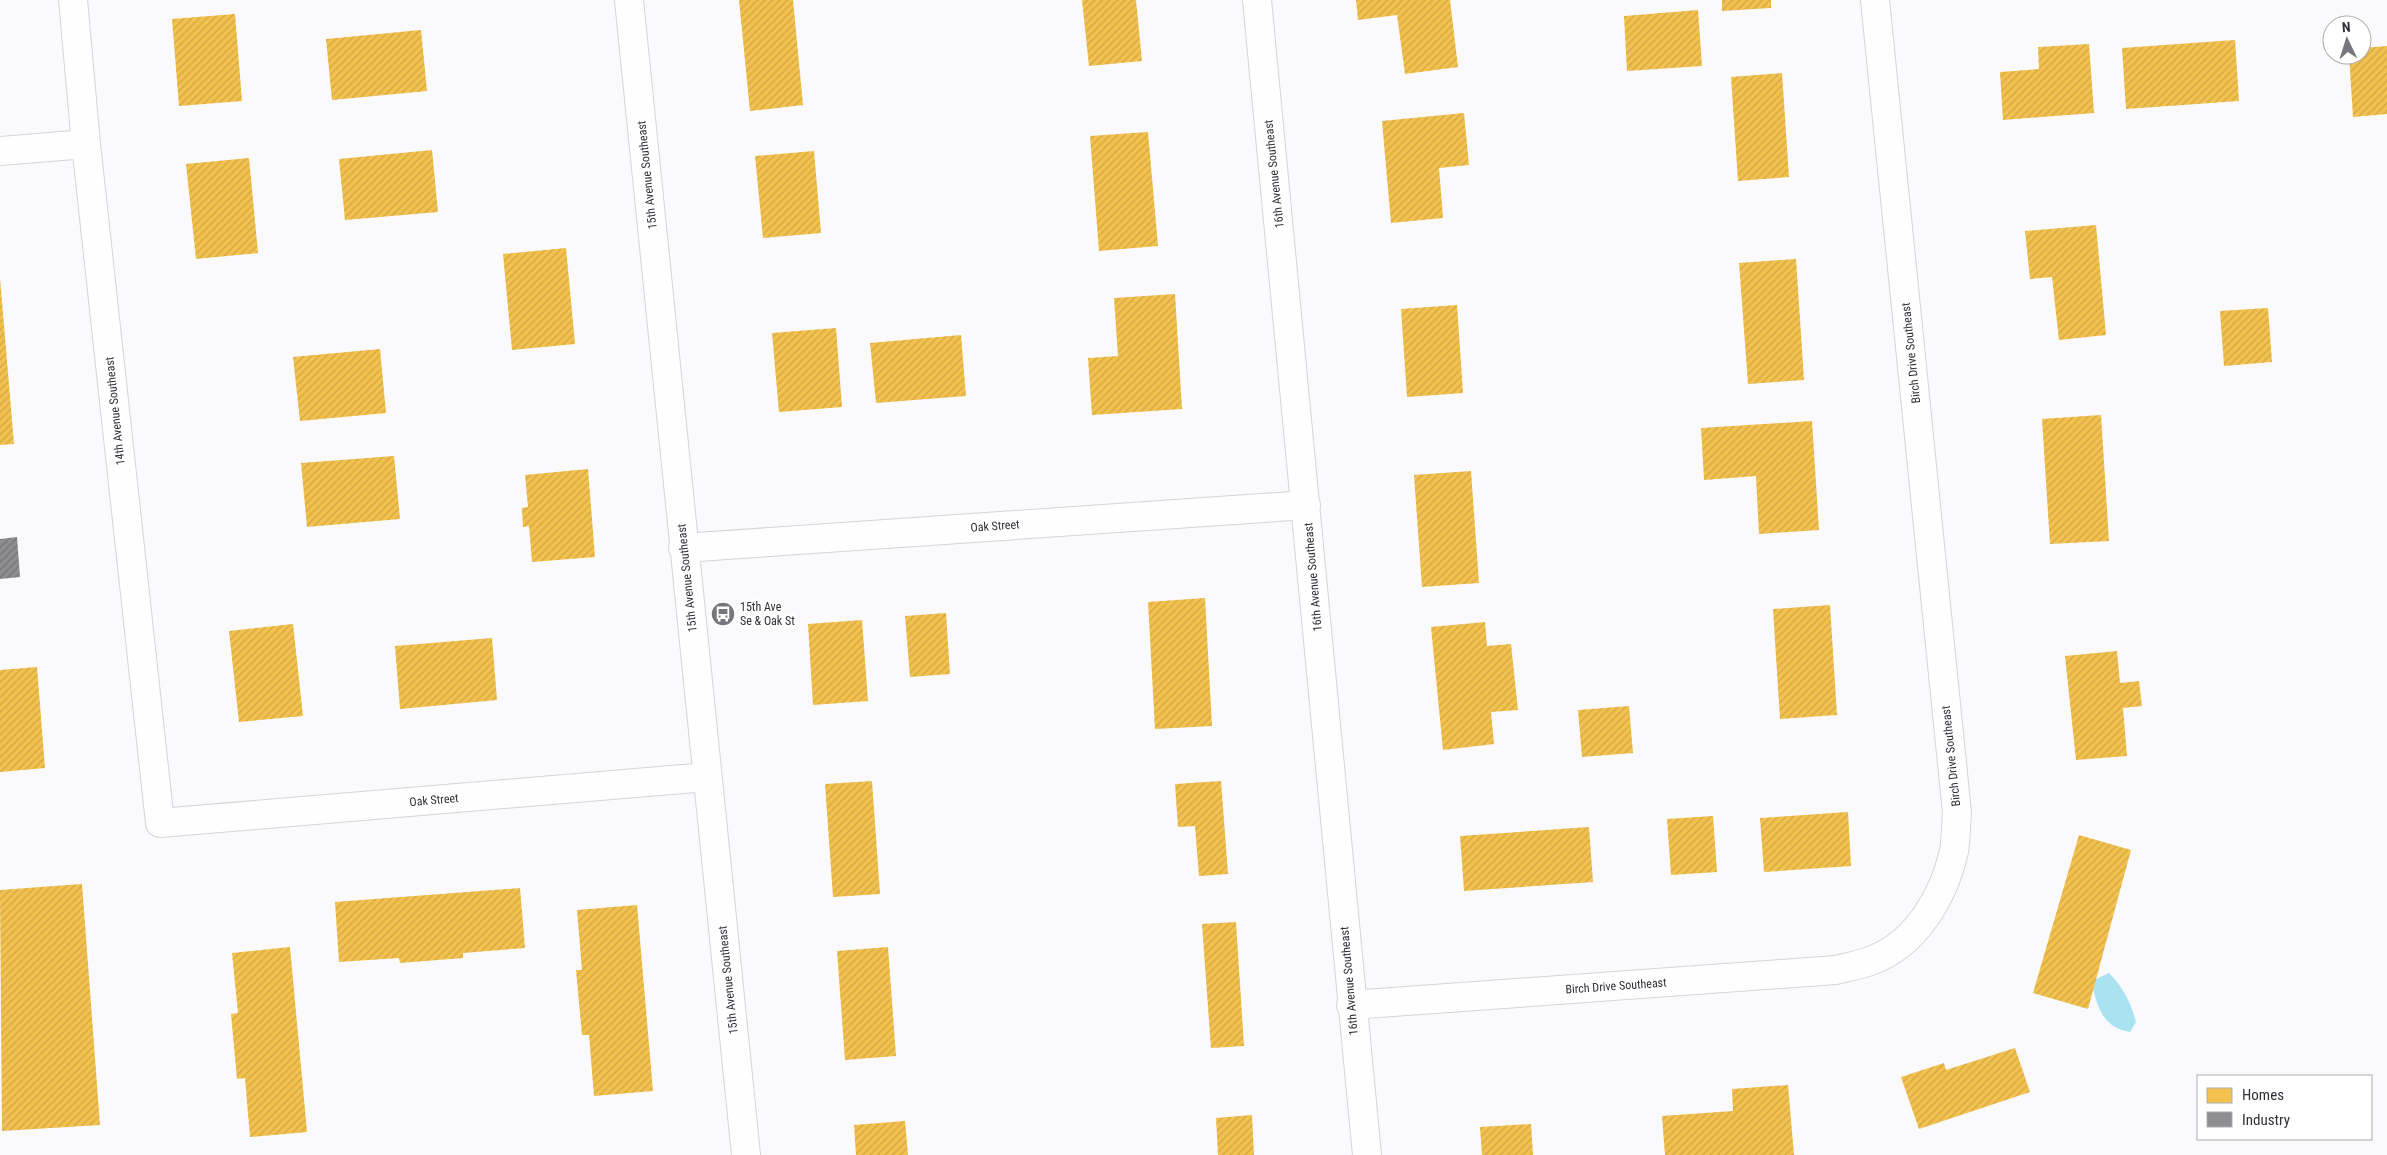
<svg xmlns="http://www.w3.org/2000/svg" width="2387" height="1155" font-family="'Roboto Condensed',sans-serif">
	<defs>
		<pattern id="homes-hatch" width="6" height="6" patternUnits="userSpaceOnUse" patternTransform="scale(1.25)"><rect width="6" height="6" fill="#f2c14e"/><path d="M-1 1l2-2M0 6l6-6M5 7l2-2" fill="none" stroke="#d0a645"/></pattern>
		<pattern id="industry-hatch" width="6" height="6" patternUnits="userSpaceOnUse" patternTransform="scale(1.25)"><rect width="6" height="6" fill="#8d8d92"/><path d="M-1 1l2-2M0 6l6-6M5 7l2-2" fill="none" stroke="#747478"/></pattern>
	</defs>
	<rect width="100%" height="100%" fill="#faf9fc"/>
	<!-- water -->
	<path fill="#a9e3f1" d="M2109,973c14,14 22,30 27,49l-6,10c-27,-4 -34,-26 -38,-51z"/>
	<!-- homes -->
	<path fill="url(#homes-hatch)" d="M739,0h54l10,105 -53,6z
		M1082,0h54l6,61 -53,5z
		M1356,0h94l8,67 -53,7 -8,-59 -39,5z
		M1722,0h49v8l-49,3z
		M1698,10l4,56 -75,5 -3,-55z
		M235,14l7,87 -63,5 -7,-87z
		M421,30l6,61 -95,9 -6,-61z
		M2235,40l4,61 -113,8 -4,-61z
		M2089,44l5,69 -91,7 -3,-48 39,-3 -1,-22z
		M2387,46v68l-34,3 -4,-62h13v-7z
		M1782,73l7,104 -51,4 -7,-104z
		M1464,113l5,52 -30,3 4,50 -52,5 -9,-102z
		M1148,132l10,114 -59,5 -9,-115z
		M432,150l6,62 -93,8 -6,-61z
		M814,151l7,82 -58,5 -8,-82z
		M249,158l9,95 -62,6 -10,-95z
		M2096,225l10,110 -47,5 -7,-63 -22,2 -5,-48z
		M566,248l9,96 -63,6 -9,-96z
		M1796,259l8,121 -56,4 -9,-121z
		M0,278l14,166 -14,1z
		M1175,294l7,115 -90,6 -4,-57 30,-2 -4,-58z
		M1457,305l6,88 -56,4 -6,-88z
		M2268,308l4,54 -48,4 -4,-55z
		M836,328l6,79 -63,5 -7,-79z
		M961,335l5,61 -90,7 -6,-60z
		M380,349l6,64 -86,8 -7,-64z
		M2101,415l8,126 -59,3 -8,-125z
		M1812,421l7,109 -60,4 -3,-58 -52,4 -3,-52z
		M394,456l6,63 -93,8 -6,-64z
		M588,469l7,88 -63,5 -3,-36 -6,1 -1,-19 6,-1 -3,-32z
		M1471,471l8,112 -57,4 -8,-112z
		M1205,598l7,128 -57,3 -7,-127z
		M1830,605l7,110 -57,4 -7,-110z
		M946,613l4,61 -40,3 -5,-61z
		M862,620l6,81 -55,4 -5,-81z
		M1485,622l2,24 24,-2 7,66 -27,2 3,32 -51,6 -12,-123z
		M293,624l10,92 -64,6 -10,-91z
		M492,638l5,62 -97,9 -5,-63z
		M2117,651l3,32 19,-2 3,25 -19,2 4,48 -51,4 -11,-104z
		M37,667l8,101 -45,4v-102z
		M1629,706l4,47 -51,4 -4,-47z
		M872,781l8,113 -47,3 -8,-113z
		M1221,781l7,93 -29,2 -4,-50 -17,1 -3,-43z
		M1848,812l3,54 -87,6 -4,-54z
		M1713,816l4,56 -46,3 -4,-56z
		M1589,827l4,55 -129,9 -4,-55z
		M2079,835l52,15 -43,159 -55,-16z
		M82,884l18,241 -98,6 -2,-241z
		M520,888l5,60 -62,5v5l-63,5 -1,-5 -60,4 -4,-60z
		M637,905l16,186 -59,5 -5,-61h-7l-6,-65h6l-5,-60z
		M1236,922l8,124 -33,2 -9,-124z
		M290,947l17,185 -57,5 -5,-59 -8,1 -6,-65 7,-1 -6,-60z
		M888,947l8,109 -51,4 -8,-109z
		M2015,1048l15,44 -111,37 -18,-52 43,-14 2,7z
		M1788,1085l6,70h-129l-3,-39 71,-5 -1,-22z
		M1252,1115l2,40h-36l-2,-37z
		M905,1121l3,34h-52l-2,-30z
		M1531,1124l2,31h-51l-2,-28z"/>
	<!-- industry -->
	<path fill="url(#industry-hatch)" d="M17,537l3,40 -20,2v-40z"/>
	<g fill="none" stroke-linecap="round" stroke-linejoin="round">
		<!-- minor casing -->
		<g stroke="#d5d4da" stroke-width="30">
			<path id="minor" d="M73,0l13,144 74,679 547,-46
				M629,0l117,1155
				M1257,0l110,1155
				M0,151l86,-7
				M683,548l623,-43
				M1351,1005l485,-35c12,-3 23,-5 34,-9 46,-16 74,-65 84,-110 2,-12 2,-26 3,-38l-82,-813"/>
		</g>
		<!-- minor -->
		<use href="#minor" stroke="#fefeff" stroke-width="28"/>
	</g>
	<!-- icons -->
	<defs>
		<g id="bus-disc" transform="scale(1.25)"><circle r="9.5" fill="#77767c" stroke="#fff"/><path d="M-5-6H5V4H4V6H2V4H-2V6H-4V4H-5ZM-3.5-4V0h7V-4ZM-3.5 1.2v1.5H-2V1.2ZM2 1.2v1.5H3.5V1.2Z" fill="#fff"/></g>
	</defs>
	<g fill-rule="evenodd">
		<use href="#bus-disc" x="723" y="614"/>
	</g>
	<g text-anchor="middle" stroke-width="5" stroke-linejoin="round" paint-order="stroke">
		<!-- street labels -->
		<g font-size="12" fill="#312f37" stroke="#fff">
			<text transform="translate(1274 174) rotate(-96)" y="4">16th Avenue Southeast</text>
			<text transform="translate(647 175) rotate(-96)" y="4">15th Avenue Southeast</text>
			<text transform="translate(1911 353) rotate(-96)" y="4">Birch Drive Southeast</text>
			<text transform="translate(115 411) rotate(-96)" y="4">14th Avenue Southeast</text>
			<text transform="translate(995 526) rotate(-4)" y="4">Oak Street</text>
			<text transform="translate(1313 577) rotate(-95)" y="4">16th Avenue Southeast</text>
			<text transform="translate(687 578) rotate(-96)" y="4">15th Avenue Southeast</text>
			<text transform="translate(1951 756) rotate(-96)" y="4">Birch Drive Southeast</text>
			<text transform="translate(434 800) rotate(-5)" y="4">Oak Street</text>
			<text transform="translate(728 980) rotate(-96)" y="4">15th Avenue Southeast</text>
			<text transform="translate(1349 981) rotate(-95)" y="4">16th Avenue Southeast</text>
			<text transform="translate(1616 986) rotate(-4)" y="4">Birch Drive Southeast</text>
		</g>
		<!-- poi labels -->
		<g font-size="12" fill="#312f37" stroke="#fff" text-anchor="start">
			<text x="740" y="611">15th Ave<tspan x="740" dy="14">Se &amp; Oak St</tspan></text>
		</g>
	</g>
	<!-- legend -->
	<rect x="2197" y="1075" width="175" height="65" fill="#ffffff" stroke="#adacaf"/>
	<rect x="2207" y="1088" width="25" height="15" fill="#f2c14e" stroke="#adacaf"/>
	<text x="2242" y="1100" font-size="15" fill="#312f37">Homes</text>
	<rect x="2207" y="1112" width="25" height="15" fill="#8d8d92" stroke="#adacaf"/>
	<text x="2242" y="1125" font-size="15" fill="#312f37">Industry</text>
	<!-- north arrow -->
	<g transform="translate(2347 40) rotate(356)"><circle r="24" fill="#ffffff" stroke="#adacaf"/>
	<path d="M0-4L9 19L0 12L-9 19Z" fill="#77767c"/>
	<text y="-8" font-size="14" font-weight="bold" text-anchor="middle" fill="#312f37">N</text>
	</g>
</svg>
